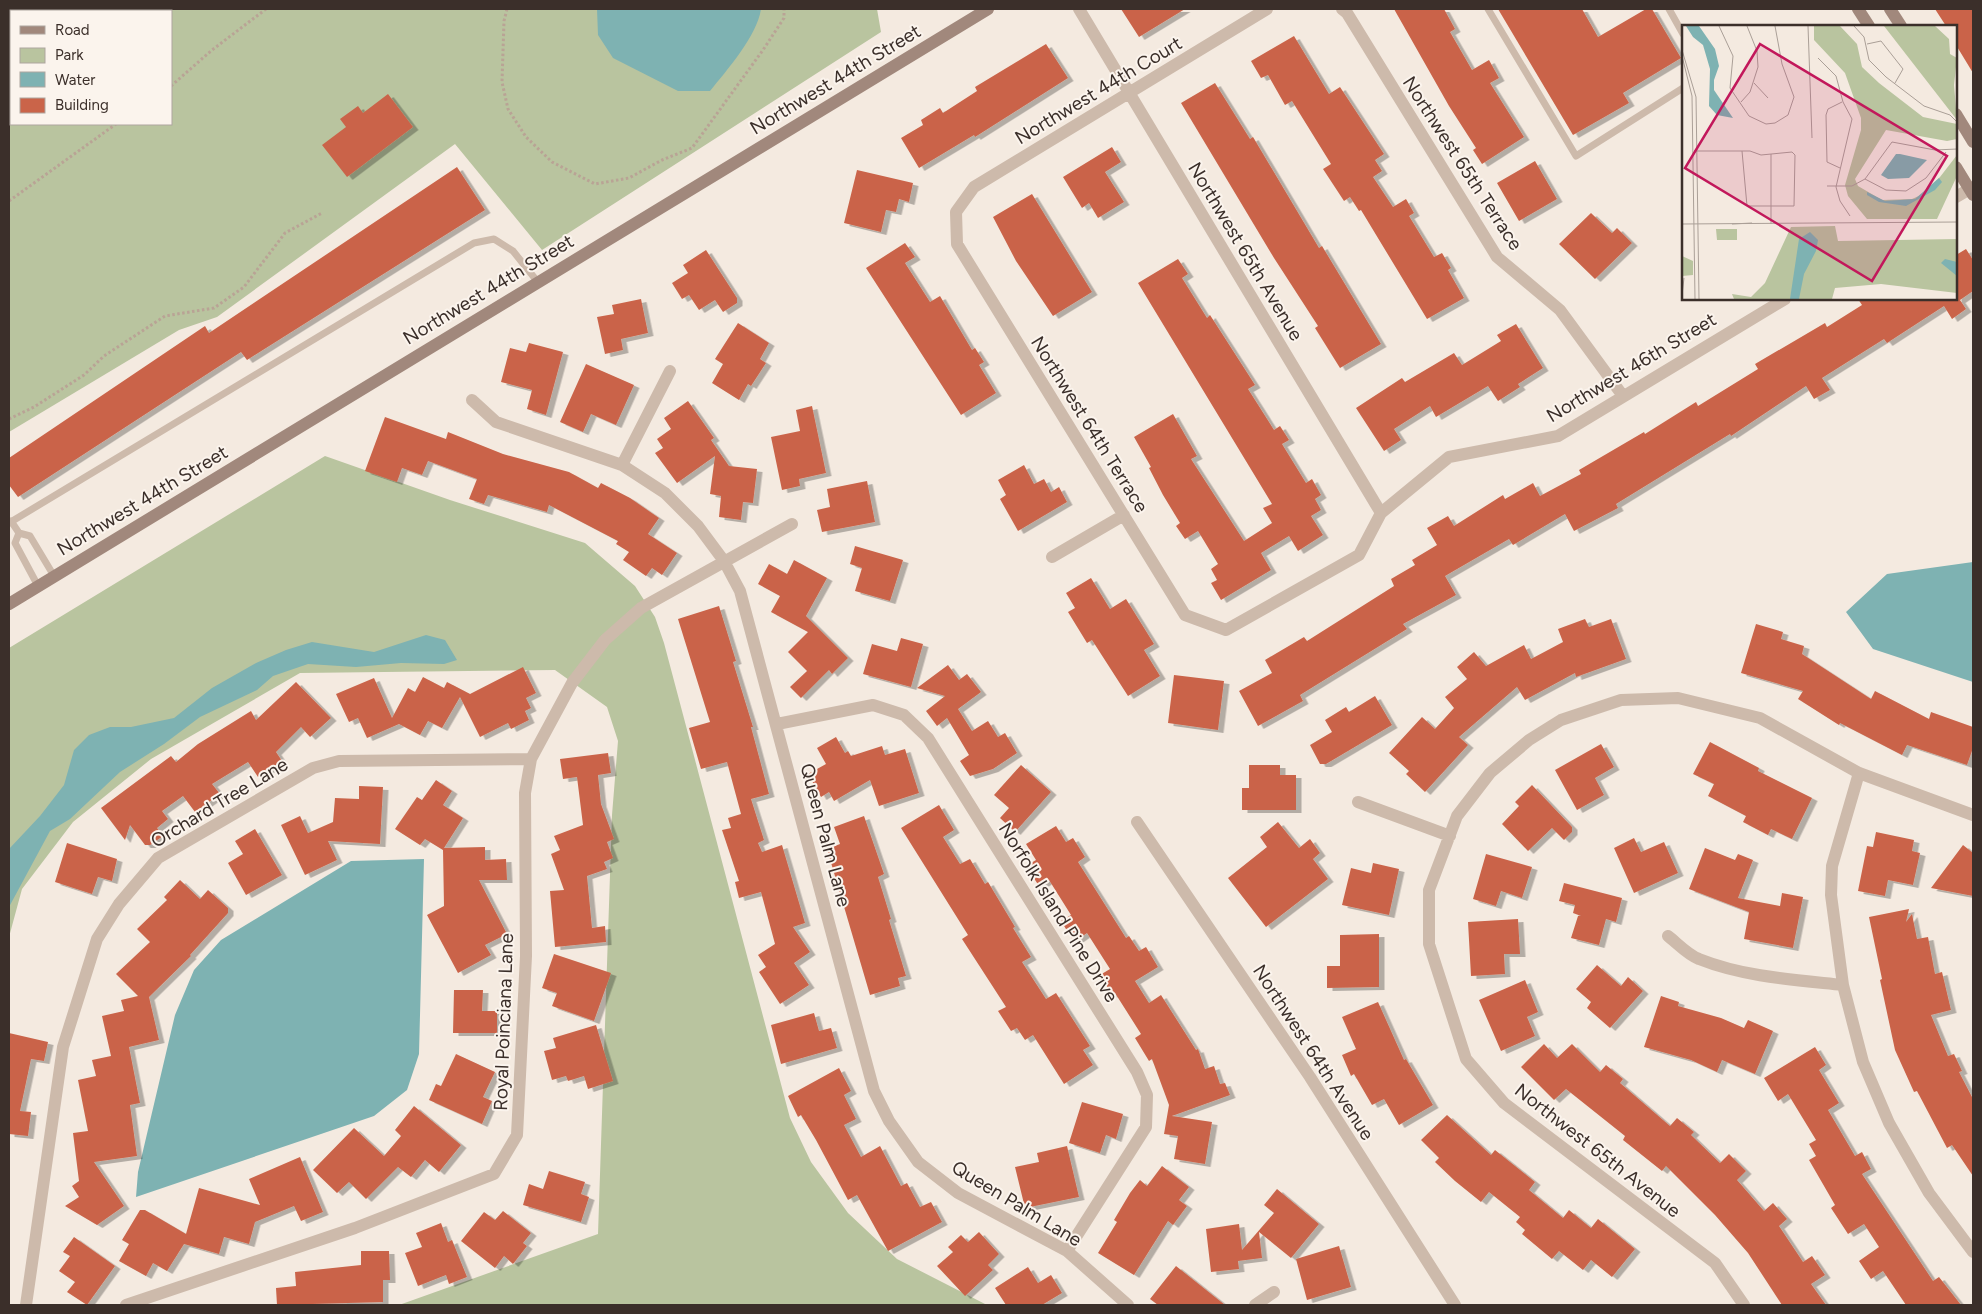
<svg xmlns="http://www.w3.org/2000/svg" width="1982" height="1314" font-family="Figtree,sans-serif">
	<defs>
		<filter id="shadow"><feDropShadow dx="5.5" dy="3" stdDeviation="0" flood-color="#0004"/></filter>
	</defs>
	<rect width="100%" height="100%" fill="#f4eae0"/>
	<!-- green -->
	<path fill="#b9c49f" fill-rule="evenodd" d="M9,9h868l4,23 -339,218 -87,-106 -238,173 -38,13 -170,102zM11,11h160v113h-160z
		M325,456l125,44 135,43 50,43 20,31 9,26 126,475 21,44 37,51 49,46 90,46h-588l199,-71 14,-419 6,-74 -11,-34 -52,-37 -255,3 -149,86 -78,63 -51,67 -13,48v-289z"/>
	<!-- water -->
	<path fill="#7eb2b2" d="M597,9h164c-4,27 -34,61 -51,82h-32l-65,-33 -15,-23z
		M1973,562v120l-100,-33 -27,-37 41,-38z
		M426,635l19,5 12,20 -13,4 -43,-1 -45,4 -48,-3 -35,12 -16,14 -57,27 -36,27 -44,28 -50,47 -20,12 -41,76v-58l31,-33 24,-31 10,-35 15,-15 21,-8h21l43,-9 38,-30 44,-25 30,-13 26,-8 62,10z
		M424,859l-5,195 -12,36 -33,26 -238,81 2,-25 37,-157 19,-45 27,-30 130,-79z"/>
	<!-- building -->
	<path fill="#ca6449" filter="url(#shadow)" d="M1121,9h64l-46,28z
		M1394,9h50l11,20 -5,3 22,38 17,-10 10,18 -9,5 34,54 -42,27 -9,-14 3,-2 -27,-42z
		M1498,9h84l16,28 48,-28h6l29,49 -58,35 6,10 -56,32z
		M1935,9h38v64l-17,-28v-19h-10z
		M1294,36l35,58 11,-7 44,67 -9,6 7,11 -9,6 20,30 13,-8 8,14 -5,3 25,41 8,-4 9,15 -3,2 16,28 -37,21 -66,-109 -2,1 -9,-14 -6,4 -21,-32 8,-5 -39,-63 -7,4 -17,-30 -7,3 -10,-17z
		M1046,44l22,34 -93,59 -1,-2 -55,33 -18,-30 22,-13 -2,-5 19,-12 3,5 34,-22 -2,-4z
		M1215,83l35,56 3,-2 66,111 3,-2 59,98 -41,24 -25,-40 3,-2 -44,-68 -93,-155z
		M388,94l25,33 -66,50 -25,-32 24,-18 -6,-8 18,-13 5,7z
		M1112,147l9,15 -16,10 19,30 -26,16 -9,-15 -7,5 -19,-31z
		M1535,161l22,38 -38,22 -22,-38z
		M457,167l28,43 -238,150 -6,-8 -223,145 -9,-12v-27l196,-132 4,7z
		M857,170l56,13 -4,19 -10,-3 -3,13 -10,-2 -5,22 -37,-9z
		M1032,194l60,98 -39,24 -37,-55 -23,-44z
		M1591,213l21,20 5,-5 15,15 -37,36 -36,-35z
		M905,243l10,14 -10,6 25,39 10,-6 32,54 3,-2 9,14 -5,3 17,28 -35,22 -95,-147z
		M1966,249l7,11v31l-13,9 6,9 -14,10 -8,-13 -57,37 -3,-4 -62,39 8,12 -16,9 -8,-13 -75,50 -1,-2 -114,70 2,4 -44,23 -9,-17 -52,31 -4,-6 -64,37 11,19 -53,29 4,5 -107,66 3,6 -45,25 -19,-35 33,-18 -7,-13 39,-23 3,4 87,-55 -3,-7 24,-14 -3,-5 25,-15 -10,-17 21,-12 6,10 49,-31 2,4 28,-16 7,13 41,-22 -2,-4 65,-38 1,2 51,-32 2,4 60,-37 -3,-5 70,-41 2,4 35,-22 -4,-6h98v-44z
		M706,250l31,48v5l-14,9 -8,-12 -16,10 -10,-15 -7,4 -10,-16 16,-10 -5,-8z
		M1178,259l10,15 -6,4 25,40 3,-3 45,70 -7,4 26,41 6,-4 9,14 -7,4 24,39 6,-4 9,16 -6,4 6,11 -10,6 12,19 -25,16 -9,-15 -28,17 10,17 -50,30 -10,-17 6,-3 -6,-11 7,-5 -20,-33 -13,8 -9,-13 4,-3 -17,-28 -14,-27 2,-1 -17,-30 39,-23 24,42 -6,3 53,82 28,-18 -9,-15 9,-4 -134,-221z
		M641,299l7,34 -27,6 2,11 -18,4 -8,-37 17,-3 -2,-9z
		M738,323l31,20 -9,16 6,4 -15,23 -3,-2 -9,16 -27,-17 11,-19 -8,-5z
		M1516,324l27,44 -25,16 2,3 -22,14 -10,-15 -52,31 -6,-11 -36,23 7,11 -17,11 -28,-43 46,-30 3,4 49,-29 8,12 39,-24 -4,-6z
		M529,343l34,9 -17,63 -19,-6 5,-19 -31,-8 9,-34 16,4z
		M586,364l48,21 -18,40 -25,-11 -8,18 -23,-10z
		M688,401l26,37 -3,2 18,26 28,3 -4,34 -10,-1 -2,18 -22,-3 2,-21 -11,-2 5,-38 -38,27 -22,-30 8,-5 -6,-9 14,-10 -7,-11z
		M812,406l14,67 -27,6 1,7 -18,4 -11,-53 29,-6 -4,-21z
		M385,417l61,22 2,-7 55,22 66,18 29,16 3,-5 29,15 29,20 -11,16 29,19 -15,22 -10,-7 -6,8 -23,-16 6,-8 -13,-8 2,-3 -69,-36 -2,7 -59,-17 -4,9 -15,-5 8,-20 -49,-18 -6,14 -20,-7 -5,14 -32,-11z
		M1024,465l10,19 10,-5 7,13 8,-5 8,15 -49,29 -18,-32 6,-4 -8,-15z
		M867,481l8,41 -53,10 -5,-22 13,-3 -3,-18z
		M855,546l48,14 -13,41 -35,-10 7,-23 -12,-4z
		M794,560l33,18 -21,38 42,42 -16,16 -3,-4 -28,28 -11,-11 17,-16 -19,-19 20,-20 -37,-20 9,-16 -22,-12 11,-20 18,10z
		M1091,578l19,31 16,-10 28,45 -10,6 16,26 -32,20 -36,-56 -5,3 -19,-31 7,-4 -9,-15z
		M719,606l17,55 -3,1 20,65h-2l18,67 -18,5 13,41 -6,3 4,9 20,-7 23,78 -12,4 17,25 -16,11 15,22 -29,19 -21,-32 7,-5 -8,-12 17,-11 -14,-52 -22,6 -4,-16 4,-1 -17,-51 9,-2 -3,-10 13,-4 -14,-52 -26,7 -12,-41 21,-6 -32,-103z
		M1585,619l4,8 22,-8 15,40 -50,18 -1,-4 -50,27 -8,-13 -58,50 9,8 -43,47 -19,-18 3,-3 -20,-18 33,-36 13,12 19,-21 -9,-11 22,-18 -10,-12 17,-15 12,14 38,-21 7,14 32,-17 -5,-13z
		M1756,624l27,8 -2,7 23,7 -2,8 69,45 4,-8 54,28 2,-7 42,15v21l-6,17 -60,-20 -5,10 -62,-32 -1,2 -41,-26 5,-8 -62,-18z
		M901,638l22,6 -12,43 -48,-13 9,-30 25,7z
		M948,665l11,15 8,-6 14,18 -23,17 14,22 16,-10 10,16 7,-4 12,20 -24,16 -23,7 -10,-15 9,-6 -22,-37 -10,8 -11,-15 19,-15 -28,-8z
		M523,667l13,26 -10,5 5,10 -6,3 4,9 -18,9 -3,-6 -28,14 -20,-40 -18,31 -14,-7 -8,14 -21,-11 -32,14 -9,-20 -9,4 -13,-28 38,-16 18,40 16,-30 7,4 8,-15 21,11 3,-6 23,12z
		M1174,675l50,6 -6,49 -50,-7z
		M296,682l35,36 -21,19 -9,-10 -25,25 6,9 -24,16 -10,-15 -36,22 8,10 -25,18 -12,-16 -21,15 6,8 -11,9 6,8 -13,9h-5l-15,-20 -5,15 -24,-32 70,-52 5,6 22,-18 53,-33 5,9z
		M1375,696l17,29 -66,39h-6l-10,-19 22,-13 -7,-12 21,-13 3,5z
		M836,737l9,16 3,-2 3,5 31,-10 3,9 20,-6 14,44 -40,13 -9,-26 -36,21 -5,-9 -8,5 -13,-23 18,-10 -9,-16z
		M1710,742l49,26 -1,3 54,27 -20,41 -21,-10 -3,6 -25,-13 3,-6 -38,-20 6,-12 -21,-10z
		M1601,744l13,23 -19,11 9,17 -27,15 -22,-40z
		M608,753l3,20 -13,2 3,29 13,35 -7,3 6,16 -9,4 3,7 -20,7 5,52 13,-2 1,16 -51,5 -5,-56 14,-1 -13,-36 9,-4 -6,-14 29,-11 -6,-48 -14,2 -3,-20z
		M1021,765l30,27 -36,40 -15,-14 9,-10 -15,-13z
		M1249,765h31v10h16v35h-54v-22h7z
		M436,780l16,11 -9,14 20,13 -19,30 41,-1v13l21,-1 1,21h-28l28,54 -22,11 6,10 -33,18 -31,-58 17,-9 -1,-56 -18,-11 -5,6 -25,-16 22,-32 5,3z
		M1532,785l40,42v5l-8,8 -12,-12 -24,23 -26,-27 17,-18 -4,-4z
		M359,786l24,1 -3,57 -52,-3 9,19 -32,15 -24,-50 19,-9 8,17 25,-11 2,-24 24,1z
		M939,805l15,25 -11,7 17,27 10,-5 15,25 3,-2 27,45 -2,1 18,29 -9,5 24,37 10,-6 34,53 -7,4 10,15 -29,19 -31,-49 -8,5 -8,-12 -6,3 -13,-20 8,-4 -44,-68 6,-4 -67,-107z
		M864,816l20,58 -6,3 13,42 -2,1 17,56 -8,2 2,8 -30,9 -43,-146 13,-5 -6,-17z
		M1278,822l21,26 11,-9 10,14 -7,6 15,20 -62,48 -38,-49 39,-31 -7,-10z
		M1056,826l10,16 7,-4 12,19 -7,5 48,76 3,-2 10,15 7,-4 12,20 -23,14 14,22 12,-8 35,55 2,-1 7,20 9,-3 6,18 5,-1 5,12 -58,21 40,6 -7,42 -31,-5 4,-23 -14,-2 5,-29 -17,-46 -3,2 -14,-23 6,-4 -26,-41 -3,2 -12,-20 10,-6 -23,-36 -13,9 -13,-21 10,-6 -22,-35 -10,6 -13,-20 10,-6 -10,-16z
		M255,829l27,46 -36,20 -18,-32 15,-9 -8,-13z
		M1876,832l38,8 -2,11 8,2 -7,32 -25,-5 -3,16 -27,-5 9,-45 6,1z
		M1634,838l7,14 23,-10 14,31 -44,20 -20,-45z
		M67,843l50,16 -5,22 -14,-4 -6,17 -37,-12z
		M1963,845l10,8v43l-42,-8z
		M1705,848l30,12 3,-6 15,6 -15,38 42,8 2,-13 21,4 -10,51 -49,-9 5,-27 -60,-23z
		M1486,854l46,13 -10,31 -21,-7 -5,15 -23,-7z
		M1373,863l26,6 -10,46 -47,-10 9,-37 20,5z
		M180,880l20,19 8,-9 20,18v5l-38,42 1,1 -42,41 10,43 -30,7 11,56 -10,2 7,51 -43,6 30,44 -27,19 -32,-19 14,-9 -7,-11 7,-5 -6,-48 15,-2 -10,-51 18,-4 -4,-16 19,-4 -9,-40 22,-5 -3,-11 17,-4 -22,-22 34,-32 -13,-13 30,-29 -3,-3z
		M1564,883l58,15 -6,24 -10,-3 -7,26 -28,-7 7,-22h3l-8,-3 2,-8 -16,-4z
		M1909,909l-3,13 6,-8 5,25 11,-2 7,37 7,-2 9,38 -20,5 17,41 6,-2 8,17 -3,1 14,27v77l-21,-31 -5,3 -30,-57 -3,1 -19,-42 -15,-70 2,-1 -13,-62z
		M1518,919l2,35h-16l1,20 -34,2 -3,-54z
		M1379,934v53l-52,1v-22h13v-31z
		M554,954l57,19 -17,48 -42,-15 5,-13 -15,-5z
		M1597,965l24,21 7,-9 15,14 -33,37 -23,-20 4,-6 -15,-13z
		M1525,980l13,32 -11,5 8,19 -34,15 -22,-51z
		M454,990h29l-1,21h15v22h-44z
		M1661,996l18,6 -1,4 43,12 23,10 4,-8 25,11 -18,43 -33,-14 -5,12 -26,-12 -47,-13z
		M1378,1002l26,58 2,-1 27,46 -34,20 -15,-26 -12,6 -18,-31 -3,2 -9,-21 14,-6 -14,-32z
		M814,1013l5,18 12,-3 6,20 -56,16 -10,-39z
		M596,1025l17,56 -25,8 -4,-13 -16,5 -2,-5 -14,4 -8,-29 12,-3 -3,-10z
		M9,1033l39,9 -4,19 -13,-2 -11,52 11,1 -3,24 -19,-2z
		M1544,1044l13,14 15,-14 28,28 6,-7 17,14 -3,4 50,43 7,-8 17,14 -3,3 29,28 9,-9 17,17 -9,9 27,31 9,-8 14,16 -8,7 24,36 9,-6 13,19 -14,9 15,21h-44l-34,-52 -33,-38 -49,-49 -4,5 -39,-31 2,-4 -59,-47 -12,11 -33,-33z
		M1815,1047l11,18 -7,5 20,33 -11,7 27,46 7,-4 9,17 -9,5 71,107 6,-4 22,28h-55l-23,-34 -12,8 -12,-18 20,-14 -15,-23 -16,10 -17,-26 4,-3 -26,-45 7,-4 -7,-12 7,-4 -28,-46 -10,7 -14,-23z
		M456,1054l39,18 -12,25 9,4 -10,23 -53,-24 7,-16 5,2z
		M839,1068l12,23 -7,4 12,24 -12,6 17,32 19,-11 21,40 6,-3 13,24 11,-5 11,20 -54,29 -31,-56 -9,5 -32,-60 -15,-25 -3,2 -10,-21z
		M1082,1102l41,12 -7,25 -10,-4 -6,18 -31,-10z
		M414,1106l47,39 -22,27 -14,-12 -14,17 -13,-10 -32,32 -17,-17 -12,11 -24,-23 41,-42 30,28 17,-20 -6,-6z
		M1447,1115l44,40 4,-5 40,32 -6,8 34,28 6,-8 22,18 7,-9 37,30 -23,28 -21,-17 -8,10 -24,-19 -7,8 -30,-25 3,-4 -9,-8 4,-5 -31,-25 -8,10 -26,-21 -20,-19 4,-4 -18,-18z
		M1067,1146l12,51 -54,11 -10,-41 24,-5 -2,-9z
		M300,1157l23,55 -22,9 -7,-15 -39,16 -6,22 -25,-7 -5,17 -35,-10 -17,27 -14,-8 -7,13 -27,-15 10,-17 -7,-4 18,-30h5l41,24 13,-46 61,17 -11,-26z
		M1162,1166l27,21 -10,13 8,6 -14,19 -5,-4 -34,54 -36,-22 19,-31 -3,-2 16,-27 10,-13 7,6z
		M549,1171l36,11 -4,12 8,3 -8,25 -58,-17 6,-21 14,5z
		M1277,1189l42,35 -28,34 -32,-26 3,26 -24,3 1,8 -28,3 -5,-43 33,-5 3,26 32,-37 -10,-8z
		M503,1211l28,22 -8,10 4,3 -14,18 -9,-8 -9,12 -34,-27 23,-29 11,8z
		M441,1223l7,19 4,-2 15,37 -18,7 -3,-9 -28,11 -13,-33 17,-6 -6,-14z
		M979,1232l20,22 -11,11 5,5 -28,26 -28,-30 16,-14 -5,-5 13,-12 7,7z
		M74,1237l41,29 -28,39 -20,-13 8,-10 -16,-11 11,-15 -7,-4z
		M1339,1246l12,41 -44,13 -11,-41z
		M361,1251h28l1,29h-7v22l-106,3 -1,-17 20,-2 -1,-14 66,-7z
		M1176,1266l49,39h-67l-8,-6z
		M1028,1267l10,16 13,-8 11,18 -20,12h-36l-11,-17z"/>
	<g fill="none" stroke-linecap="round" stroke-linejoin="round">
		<!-- path -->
		<path stroke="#b9a395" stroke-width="3" stroke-dasharray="2.5 2.5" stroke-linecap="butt" d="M507,9l-3,12 -2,61 6,27 18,28 26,25 43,22 34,-6 33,-18 30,-12 71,-98 21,-32v-9
			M9,12l4,-3
			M171,86l41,-36 54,-41
			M9,201l107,-77
			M9,419l25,-12 50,-32 20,-19 61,-40 49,-8 30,-21 41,-54 37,-20"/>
		<!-- lane -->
		<path stroke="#cdbaab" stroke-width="7" d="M1488,9l88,147 107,-68
			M1669,9l14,25
			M11,521l8,12 11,3 24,40
			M9,523l465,-280 20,-4 19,12 24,30
			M19,533l-4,10 23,43"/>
		<!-- street -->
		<path stroke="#cdbaab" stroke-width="12" d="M1079,9l302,504
			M1267,9l-293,178 -18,25 1,32 228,371 41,15 133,-75 22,-42 68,-56 109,-21 227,-137
			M1342,9l5,4 150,244 63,53 63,86
			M1956,197l17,-10
			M472,400l24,22 126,43 43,28 33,33 26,35 16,30 134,500 15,30 29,41 40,31 109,58 61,54
			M622,465l48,-94
			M1052,557l72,-42
			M777,724l96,-19 31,10 24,23 209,334 10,23 -1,32 -79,124
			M1859,773l-27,93 -1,29 12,90 20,77 26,61 40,70 44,59
			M1358,802l92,34
			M1137,822l173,255 145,228
			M1668,936c9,7 20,19 31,23 45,18 97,21 144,26
			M26,1305l37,-258 34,-108 22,-35 39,-46 155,-90 26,-7 192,-2
			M126,1305l229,-77 139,-54 23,-39 9,-179 -1,-163 6,-34 41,-76 33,-43 36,-32 151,-84
			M1255,1305l19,-13
			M1744,1305l-29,-42 -211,-160 -38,-44 -37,-115v-54l28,-74 33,-43 39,-33 32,-20 60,-20 57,-2 82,20 99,55 114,42"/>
		<!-- secondary -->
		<path stroke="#a1887c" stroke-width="12" d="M1858,9l11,17
			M1890,9l11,17
			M1956,114l17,28
			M1956,167l17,28
			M9,604l979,-595"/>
	</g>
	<g text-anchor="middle" stroke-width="4" stroke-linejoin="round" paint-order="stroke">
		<!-- street labels -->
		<g font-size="19" fill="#3b2f2a" stroke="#fbf4ed">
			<text transform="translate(835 79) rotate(-31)" y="7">Northwest 44th Street</text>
			<text transform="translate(1098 90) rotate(-31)" y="7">Northwest 44th Court</text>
			<text transform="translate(1463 163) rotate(57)" y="7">Northwest 65th Terrace</text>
			<text transform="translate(1246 251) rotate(59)" y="7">Northwest 65th Avenue</text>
			<text transform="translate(488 289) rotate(-31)" y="7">Northwest 44th Street</text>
			<text transform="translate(1631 367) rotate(-31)" y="7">Northwest 46th Street</text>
			<text transform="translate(1090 424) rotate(58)" y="7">Northwest 64th Terrace</text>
			<text transform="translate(142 500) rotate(-31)" y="7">Northwest 44th Street</text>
			<text transform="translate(219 802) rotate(-31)" y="7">Orchard Tree Lane</text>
			<text transform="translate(826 835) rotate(75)" y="7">Queen Palm Lane</text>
			<text transform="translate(1059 912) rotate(58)" y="7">Norfolk Island Pine Drive</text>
			<text transform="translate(503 1022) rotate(-88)" y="7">Royal Poinciana Lane</text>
			<text transform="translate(1314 1052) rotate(57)" y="7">Northwest 64th Avenue</text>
			<text transform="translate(1598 1150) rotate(38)" y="7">Northwest 65th Avenue</text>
			<text transform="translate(1017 1203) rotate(31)" y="7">Queen Palm Lane</text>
		</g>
	</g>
	<!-- overview -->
	<g transform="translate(1682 25)">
		<rect width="275" height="275" fill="#f4eae0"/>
		<path d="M132,1h26l17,18 5,23 17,16 44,34 34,7v15l-10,2 -61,-11 -31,49 3,7 24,14 30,-1 9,-4 19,-18 17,-22v21l-20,43h-70l-19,-23 -3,-11 16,-55v-12l-16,-45 -31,-33zM202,1h51l14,13 1,15 7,4 -3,27 3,35zM153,201l3,15 119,-2v54l-76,-9 -46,4 -3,11h-98l-2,-5 19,3 14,-14 26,-56zM34,204h21v11h-20zM0,231l11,5v14l-11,1z" fill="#b9c49f"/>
		<path d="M4,1h13l16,23 4,17 -5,14v10l19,28 -16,-3 -8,-9 1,-37 -7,-24 -10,-8zM214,129h4l27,6 -18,18 -21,1 -7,-4zM257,153l3,4 -7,8 -29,16 -27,-4 -12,-7v-3l18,9 30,-2zM128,207l8,8 -2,11 -12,23 -5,25h-9l9,-60zM263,234l12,3v14l-16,-13z" fill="#7eb2b2"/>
		<path fill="none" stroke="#aa9f97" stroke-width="1" d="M37,1l14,30 -3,32 19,28 17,8 9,-1 13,-8 6,-18 -12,-33 -7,-38M126,1l4,112M172,1l10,11 5,23 17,17 38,29 26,9 7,7M185,19l14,-3 22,28 -8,14M0,25l14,47 3,202M0,31l10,40 3,203M136,33l18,18 7,26 9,17 -16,68 4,14 10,15M72,58l14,15M59,77l9,-10 8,-25 -1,-16 -10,-25M12,126h56l11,4 31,-3 3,3 -1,51h-47l-5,-55M158,143l-13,-6 -1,-47 2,-6 14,-7M183,154l21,11 20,1 20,-13 20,-26M145,161h25l13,-7 27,-37 43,8 22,-1M0,199l275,-2M50,199l20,-1M89,199v-70M0,270l2,-17"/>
		<path fill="#c2185b" fill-opacity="0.15" stroke="#c2185b" stroke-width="2.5" d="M78,19l187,112 -75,125 -187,-113z"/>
		<rect width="275" height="275" fill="none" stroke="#3b2f2a" stroke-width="2.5"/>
	</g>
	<!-- border -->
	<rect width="1982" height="1314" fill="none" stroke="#3b2f2a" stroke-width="20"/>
	<!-- legend -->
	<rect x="10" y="10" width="162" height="115" fill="#fbf4ed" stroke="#aea59f"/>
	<rect x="20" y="26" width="25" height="8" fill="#a1887c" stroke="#aea59f"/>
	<text x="55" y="35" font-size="15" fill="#3b2f2a">Road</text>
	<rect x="20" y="48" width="25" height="15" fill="#b9c49f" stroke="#aea59f"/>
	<text x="55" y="60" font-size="15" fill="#3b2f2a">Park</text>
	<rect x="20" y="72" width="25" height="15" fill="#7eb2b2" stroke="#aea59f"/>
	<text x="55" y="85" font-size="15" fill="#3b2f2a">Water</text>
	<rect x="20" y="98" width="25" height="15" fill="#ca6449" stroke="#aea59f"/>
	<text x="55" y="110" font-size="15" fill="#3b2f2a">Building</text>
</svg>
